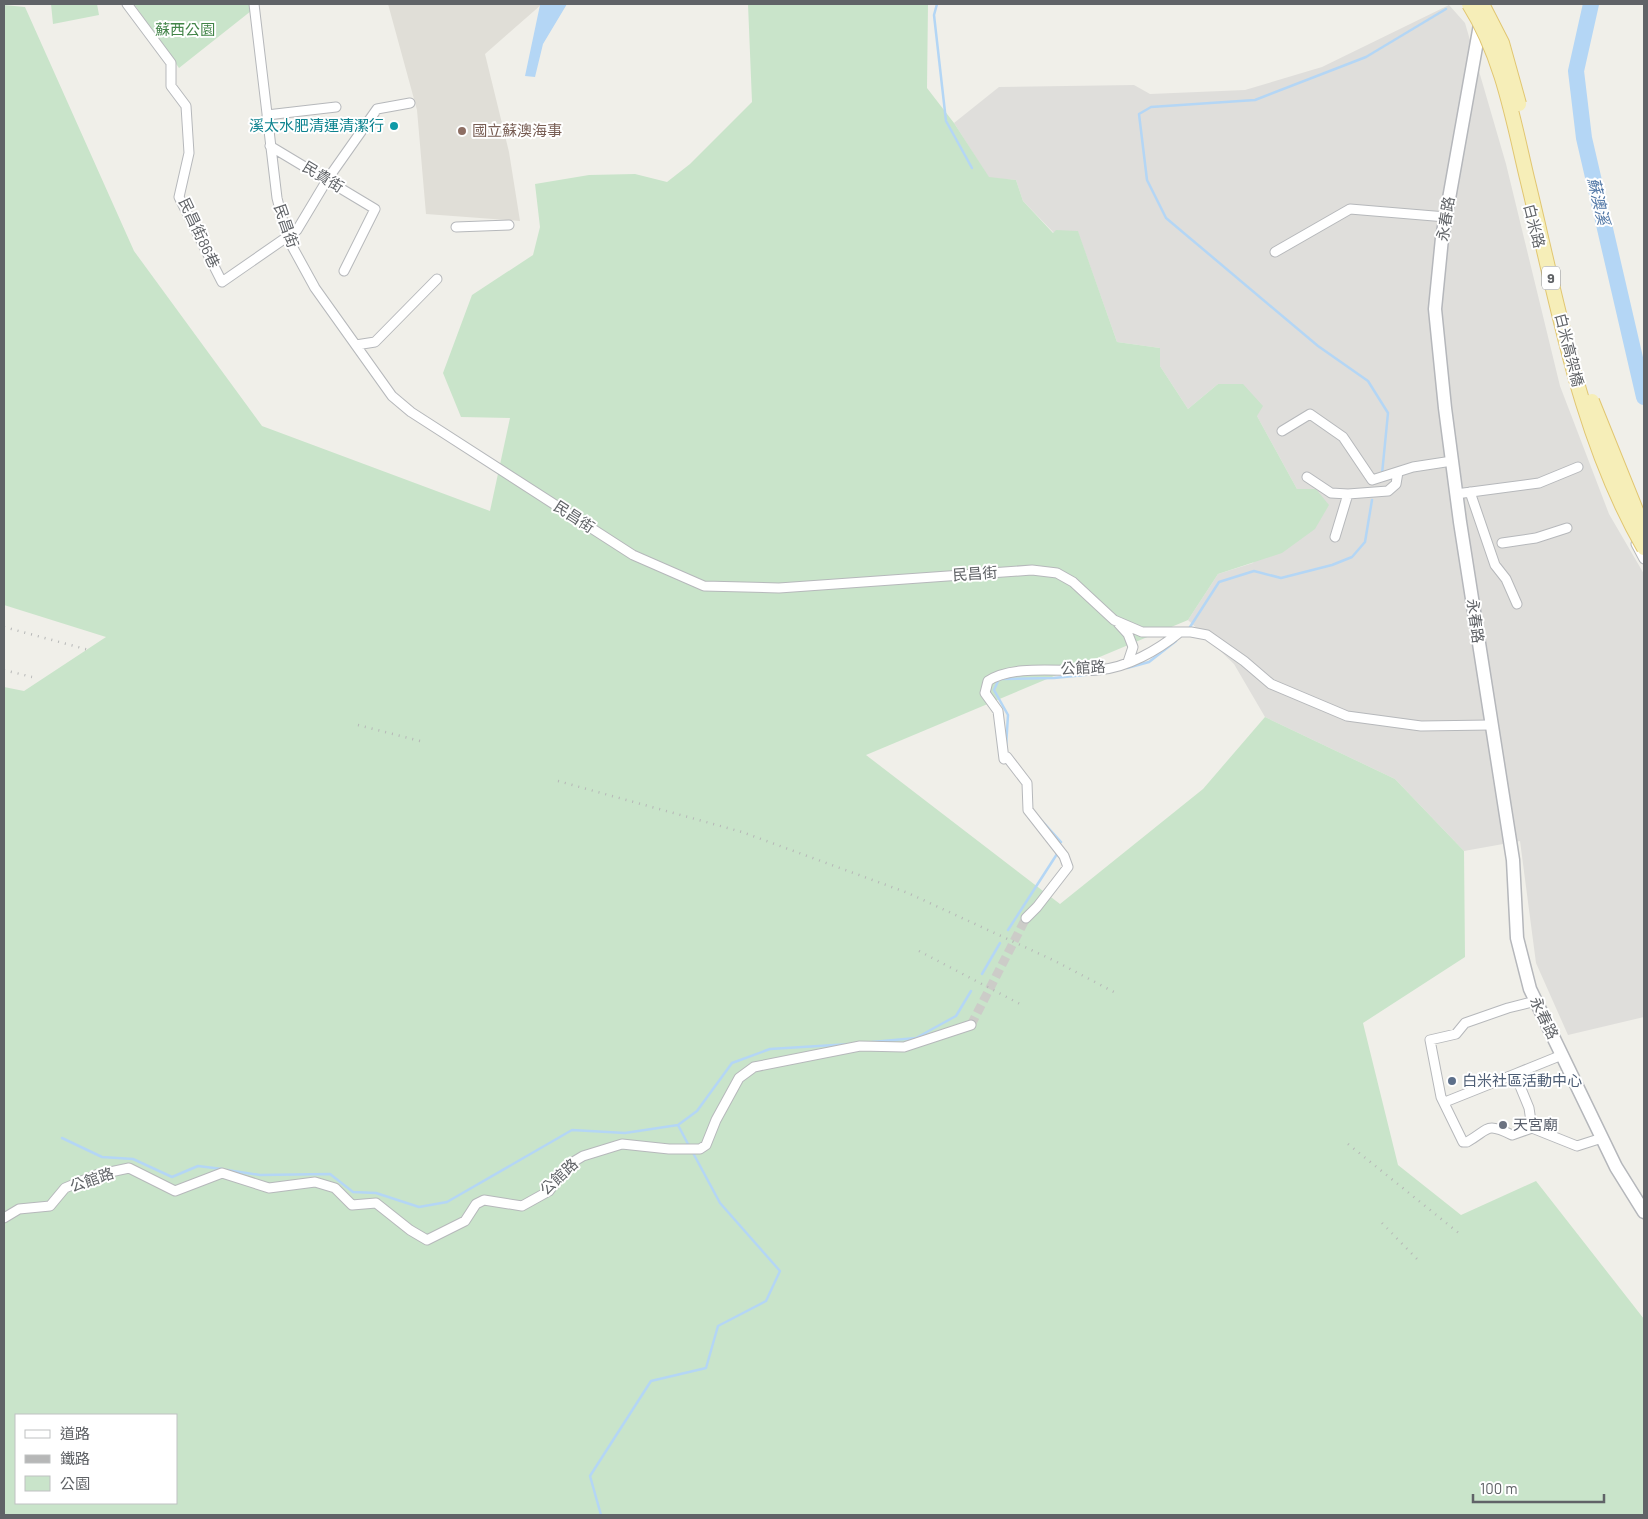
<svg xmlns="http://www.w3.org/2000/svg" width="1648" height="1519" font-family="Barlow,'Noto Sans TC',sans-serif">
	<rect width="100%" height="100%" fill="#f0efe9"/>
	<!-- industrial -->
	<path fill="#dfdedb" d="M1449,5l16,18 41,141 54,222 49,128 35,60v443l-76,18 -32,-72 -16,-122 -56,10 -69,-72 -130,-62 -31,-53 -46,-44 30,-46 35,-11 44,-74 -40,-73 -39,-32 -30,25 -28,-43v-18l-43,-6 -39,-110 -24,1 -31,-32 -7,-21 -27,-2 -35,-55 45,-36 135,-2 16,9 95,-4 77,-23z"/>
	<!-- education -->
	<path fill="#e0ded7" d="M388,4h154l-57,50 24,98 11,69 -94,-7 -9,-104z"/>
	<!-- green -->
	<path fill="#c9e4ca" fill-rule="evenodd" d="M51,4h46l2,11 -46,9z
		M134,4h116l1,7 -72,57z
		M748,4h180l-1,84 27,35 35,54 27,3 7,21 30,32 3,-3 22,1 39,111 43,6v18l28,43 30,-25h25l20,22 -6,10 40,73h19l13,16 -14,24 -33,24 -64,21 -30,46 -322,135 194,149 143,-115 62,-72 130,62 69,72 1,106 -102,66 35,142 63,50 75,-34 108,138v196h-1640v-828l20,4 82,-54 -102,-32v-600l21,2 109,244 128,175 228,85 20,-93 -49,-1 -18,-44 29,-78 61,-40 7,-28 -5,-43 54,-9 46,-1 32,8 23,-18 62,-62zM16,1415h160v88h-160z"/>
	<!-- water -->
	<path fill="#b4d6f5" d="M543,4h24l-24,40 -8,33 -10,-1 15,-71z"/>
	<g fill="none" stroke-linecap="round" stroke-linejoin="round">
		<!-- stream -->
		<path stroke="#b4d6f5" stroke-width="2.5" d="M937,4l-3,11 12,106 26,47
			M1382,474l6,-61 -20,-32 -50,-35 -152,-128 -19,-38 -8,-66 12,-7 104,-7 111,-43 80,-48
			M1190,627l29,-45 35,-11 27,7 51,-13 20,-8 13,-15 7,-42
			M1127,668l22,-6 27,-21
			M1006,747l2,-32 -14,-25 5,-11 55,-1 41,-4
			M1042,821l19,21
			M1008,930l49,-76
			M982,974l18,-31
			M872,1042l44,-4 40,-22 15,-25
			M62,1138l40,19 31,2 39,18 26,-11 24,3
			M689,1146l-11,-21 19,-14 35,-48 38,-14 81,-5
			M227,1170l33,5 70,-1 23,18 23,1 43,14 28,-5 125,-72 53,3 53,-8
			M601,1515l-11,-39 61,-95 55,-13 12,-42 48,-25 14,-30 -60,-68 -28,-52"/>
		<!-- river -->
		<path stroke="#b4d6f5" stroke-width="16" d="M1591,4l-15,67 8,67 60,259"/>
		<!-- street-tunnel -->
		<path stroke="#ccccc8" stroke-width="9" stroke-dasharray="9 4.5" stroke-linecap="butt" d="M971,1025l55,-107"/>
		<!-- street casing -->
		<g stroke="#b6b8bb" stroke-width="11">
			<path id="street" d="M127,4l44,59v23l15,20 3,47 -10,44 43,85 75,-52 30,-50 50,-71 33,-6
				M254,4l23,194 10,39 28,51 77,108 19,16 222,143 71,31 75,2 253,-18 25,3 16,9 41,38 28,12h49l16,3 37,26 27,23 76,32 74,10 69,-1
				M267,115l69,-8
				M270,146l105,63 -31,62
				M456,227l53,-2
				M1275,252l75,-43 96,8
				M356,345l19,-3 62,-63
				M1282,431l28,-17 33,23 29,43 41,-13 39,-6
				M1307,477l24,16 17,1 40,-3 8,-7 2,-12
				M1470,492l25,73 11,14 11,25
				M1456,494l83,-11 39,-16
				M1335,537l13,-43
				M1502,543l34,-5 31,-10
				M1636,544l8,15
				M1118,623l10,11 5,13 -5,15
				M1026,918l11,-11 31,-40 -4,-11 -36,-46 -1,-27 -20,-26 -3,2 -6,-48 -13,-18 3,-12c26,-18 80,-8 110,-11 29,-2 60,-20 82,-38
				M1536,1001l-28,7 -43,15 -9,11 -26,6 11,57 22,45h4c23,-13 18,-20 45,-7l20,-7 45,18 25,-8
				M1445,1102l70,-28
				M1532,1128l-3,-20 -14,-34 47,-19
				M4,1218l15,-9 31,-3 15,-18 31,-13 33,-7 46,23 47,-18 47,15 46,-6 20,6 17,17 24,-2 34,27 17,10 38,-19 11,-17 8,-4 38,6 27,-15 19,-26 15,-9 39,-12 47,5h31l6,-4 10,-25 23,-42 15,-11 106,-21 44,1 67,-22"/>
		</g>
		<!-- secondary casing -->
		<g stroke="#b5b7bb" stroke-width="15">
			<path id="secondary" d="M1481,19l-39,219 -7,71 10,99 15,114 53,338 4,78 13,51 86,178 28,45"/>
		</g>
		<!-- street -->
		<use href="#street" stroke="#fff" stroke-width="9"/>
		<!-- secondary -->
		<use href="#secondary" stroke="#fff" stroke-width="12"/>
		<!-- rail -->
		<path stroke="#b6b7b7" stroke-width="2.5" stroke-dasharray="1 6" stroke-linecap="butt" d="M4,627l85,23
			M4,670l28,7
			M358,725l66,17
			M558,781l184,51 166,61 147,68 61,32
			M919,951l101,53
			M1348,1144l112,90
			M1382,1223l38,39"/>
		<!-- primary-bridge casing -->
		<g stroke="#e1c671" stroke-width="16" stroke-linecap="butt">
			<path id="primary-bridge" d="M1469,4c33,52 44,115 58,174 31,126 52,257 117,370
				M1482,4l20,39 17,61
				M1592,401l52,129"/>
		</g>
		<!-- primary-bridge -->
		<use href="#primary-bridge" stroke="#f6eeb8" stroke-width="14"/>
	</g>
	<!-- markers -->
	<circle fill="#0f9aa8" stroke="#fff" stroke-width="2" cx="394" cy="126" r="5"/>
	<circle fill="#8d6e63" stroke="#fff" stroke-width="2" cx="462" cy="131" r="5"/>
	<circle fill="#5c6f8a" stroke="#fff" stroke-width="2" cx="1452" cy="1081" r="5"/>
	<circle fill="#6b7280" stroke="#fff" stroke-width="2" cx="1503" cy="1125" r="5"/>
	<g text-anchor="middle" stroke-width="4" stroke-linejoin="round" paint-order="stroke">
		<!-- shield labels -->
		<rect fill="#fff" stroke="#909295" stroke-width="1" x="1542" y="266.5" width="18" height="23" rx="4"/>
		<g font-size="14" font-weight="bold" fill="#606367">
			<text x="1551" y="283">9</text>
		</g>
		<!-- park labels -->
		<g font-size="15" fill="#428448" stroke="#fff">
			<text x="185" y="35">蘇西公園</text>
		</g>
		<!-- culture labels -->
		<g font-size="15" fill="#0d838f" stroke="#fff" text-anchor="end">
			<text x="384" y="131">溪太水肥清運清潔行</text>
		</g>
		<!-- education labels -->
		<g font-size="15" fill="#785e54" stroke="#fff" text-anchor="start">
			<text x="472" y="136">國立蘇澳海事</text>
		</g>
		<!-- street labels -->
		<g font-size="15" fill="#606367" stroke="#fff">
			<text transform="translate(323 177) rotate(31)" y="5">民貴街</text>
			<text transform="translate(1446 219) rotate(-81)" y="5">永春路</text>
			<text transform="translate(286 226) rotate(71)" y="5">民昌街</text>
			<text transform="translate(1534 226) rotate(76)" y="5">白米路</text>
			<text transform="translate(199 233) rotate(65)" y="5">民昌街86巷</text>
			<text transform="translate(1569 350) rotate(76)" y="5">白米高架橋</text>
			<text transform="translate(574 517) rotate(33)" y="5">民昌街</text>
			<text transform="translate(975 574) rotate(-4)" y="5">民昌街</text>
			<text transform="translate(1475 621) rotate(82)" y="5">永春路</text>
			<text transform="translate(1083 668) rotate(-3)" y="5">公館路</text>
			<text transform="translate(1544 1018) rotate(64)" y="5">永春路</text>
			<text transform="translate(559 1177) rotate(-43)" y="5">公館路</text>
			<text transform="translate(92 1180) rotate(-19)" y="5">公館路</text>
		</g>
		<!-- service labels -->
		<g font-size="15" fill="#4e5e75" stroke="#fff" text-anchor="start">
			<text x="1462" y="1086">白米社區活動中心</text>
		</g>
		<!-- worship labels -->
		<g font-size="15" fill="#5b616d" stroke="#fff" text-anchor="start">
			<text x="1513" y="1130">天宮廟</text>
		</g>
		<!-- water labels -->
		<g font-size="16" font-style="italic" fill="#5177a6" stroke="#fff">
			<text transform="translate(1599 201) rotate(77)" y="6">蘇澳溪</text>
		</g>
	</g>
	<!-- border -->
	<rect width="1648" height="1519" fill="none" stroke="#606367" stroke-width="10"/>
	<!-- legend -->
	<rect x="15" y="1414" width="162" height="90" fill="#ffffff" stroke="#bfc1c2"/>
	<rect x="25" y="1430" width="25" height="8" fill="#ffffff" stroke="#bfc1c2"/>
	<text x="60" y="1439" font-size="15" fill="#606367">道路</text>
	<rect x="25" y="1455" width="25" height="8" fill="#b6b7b7" stroke="#bfc1c2"/>
	<text x="60" y="1464" font-size="15" fill="#606367">鐵路</text>
	<rect x="25" y="1476" width="25" height="15" fill="#c9e4ca" stroke="#bfc1c2"/>
	<text x="60" y="1489" font-size="15" fill="#606367">公園</text>
	<!-- scale -->
	<path d="M1473 1494v8h131v-8" fill="none" stroke="#606367" stroke-width="2.5"/>
	<text x="1480" y="1494" font-size="15" fill="#606367" stroke="#ffffff" stroke-width="4" paint-order="stroke">100 m</text>
</svg>
